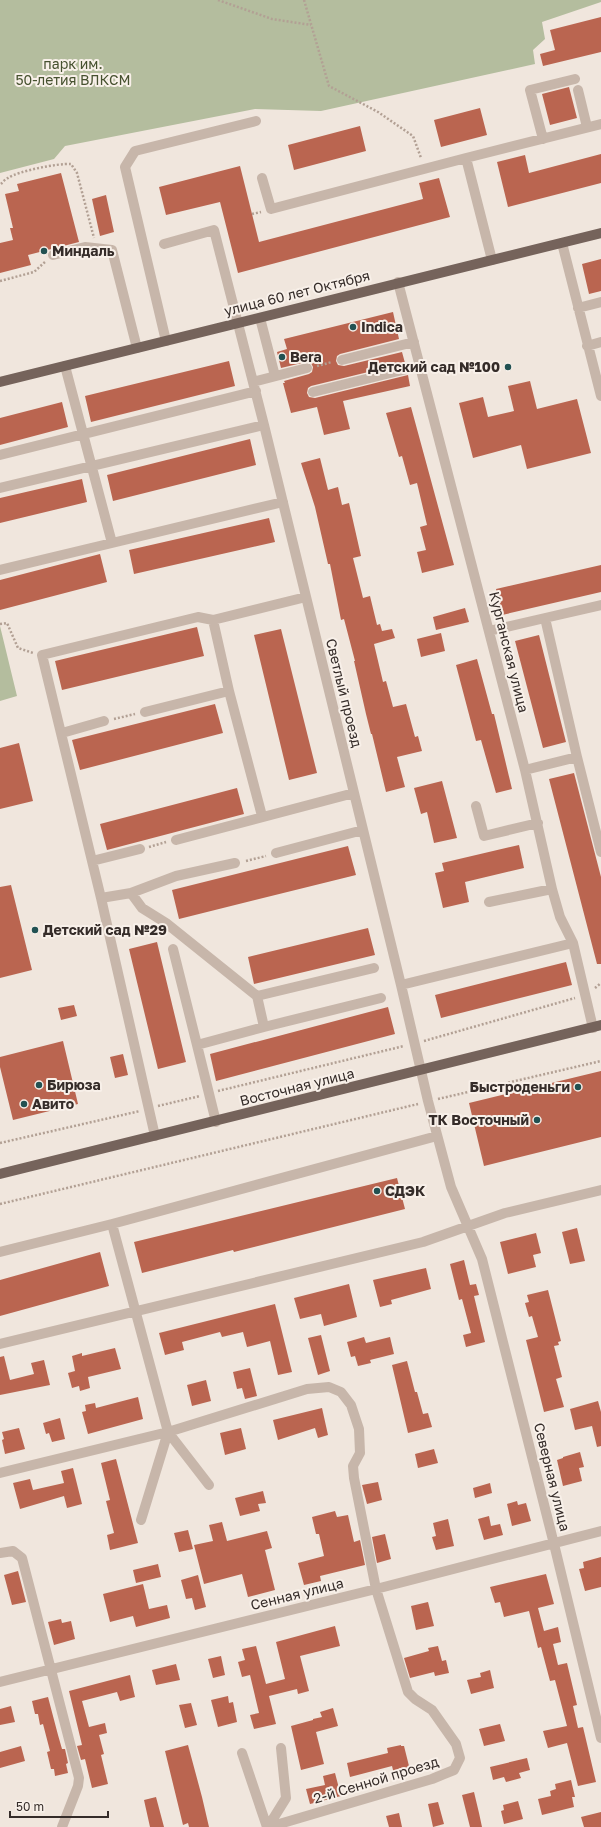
<svg xmlns="http://www.w3.org/2000/svg" width="601" height="1827" font-family="'Golos Text',sans-serif">
	<rect width="100%" height="100%" fill="#f0e6dd"/>
	<!-- green -->
	<path fill="#b4bd9e" d="M0,0h601v2l-59,20 3,17 -12,11 2,14 -214,47 -66,-2 -190,37 -11,13 -54,14z
		M0,626l17,70 -17,5z"/>
	<!-- building -->
	<path fill="#ba6550" d="M601,17v35l-58,14 -3,-12 15,-4 -5,-20z
		M569,87l8,31 -27,7 -8,-31z
		M480,108l7,27 -46,12 -7,-27z
		M360,126l6,25 -72,19 -6,-25z
		M601,154v29l-93,24 -11,-45 28,-7 4,18z
		M240,166l19,76 164,-43 -4,-16 20,-5 11,39 -212,56 -18,-71 -54,13 -7,-28z
		M61,173l18,69 -51,13 3,10 -31,8v-30l13,-3 -3,-12h3l-8,-34 14,-3 -2,-7z
		M106,195l8,37 -14,4 -8,-37z
		M601,259v32l-12,3 -7,-30z
		M393,312l6,27 -59,15 -3,2 -1,5 2,4 6,1 58,-14 3,11 -94,23 -3,2 -1,5 2,4 6,1 93,-23 2,11 -67,15 7,28 -26,6 -7,-28 -26,6 -8,-30h2l-1,-2 25,-7 3,-2 1,-5 -2,-4 -5,-1 -25,6 -4,-16 10,-3 -3,-10z
		M229,361l6,25 -144,36 -6,-26z
		M530,381l7,28 40,-10 14,54 -64,16 -6,-24 -48,13 -14,-55 24,-6 5,20 26,-6 -6,-25z
		M62,402l6,25 -68,18v-27z
		M411,407l43,158 -32,8 -5,-21 9,-2 -6,-23 7,-2 -10,-42 -7,2 -8,-29 -3,1 -13,-44z
		M250,439l6,26 -143,36 -6,-26z
		M320,458l8,32 10,-3 4,18 7,-2 12,53 -8,2 10,40 7,-2 7,29 3,-1 2,7 10,-2 3,9 -21,6 9,38 3,-1 7,26 13,-3 9,33 3,-1 4,15 -25,6 8,30 -19,5 -14,-58h-1l-5,-20 -12,-53h1l-11,-42 -3,1 -11,-56h-2l-13,-57 -14,-44z
		M82,479l5,23 -87,21v-25z
		M269,518l6,24 -141,32 -5,-24z
		M100,554l7,28 -107,28v-30z
		M601,565v27l-99,23 -6,-26z
		M465,608l4,14 -33,8 -3,-13z
		M197,627l7,29 -142,34 -7,-29z
		M281,629l36,144 -28,7 -35,-145z
		M441,633l4,18 -24,6 -4,-18z
		M539,635l27,107 -23,6 -28,-107z
		M477,659l15,55h2l18,75 -16,4 -15,-53 -5,1 -20,-76z
		M215,704l8,29 -143,37 -8,-30z
		M19,743l14,58 -33,8v-61z
		M574,773l27,104v87h-4l-48,-185z
		M442,781l15,57 -23,5 -7,-31 -6,2 -7,-26z
		M237,788l7,26 -137,36 -7,-26z
		M519,845l5,23 -59,14 4,20 -26,6 -8,-35 9,-2 -2,-8z
		M348,846l8,29 -177,44 -7,-29z
		M11,885l21,85 -32,8v-91z
		M368,928l7,27 -121,29 -6,-27z
		M157,942l29,120 -28,7 -29,-120z
		M566,962l6,23 -131,33 -6,-23z
		M74,1005l3,11 -16,4 -3,-12z
		M388,1007l7,27 -179,47 -6,-27z
		M63,1041l15,63 -65,16 -13,-53v-10z
		M123,1054l5,21 -13,3 -5,-21z
		M601,1071v66l-117,29 -15,-63z
		M397,1178l8,31 -171,43 -1,-2 -91,23 -8,-31z
		M577,1228l8,33 -15,3 -8,-32z
		M536,1233l5,20 -8,2 3,12 -28,7 -8,-32z
		M100,1252l9,34 -109,30v-36z
		M464,1260l6,25 6,-1 3,11 -5,1 11,46 -19,5 -3,-12 8,-2 -9,-34 -3,1 -9,-36z
		M426,1268l5,21 -40,11 1,4 -12,3 -7,-27z
		M349,1284l8,33 -33,9 -3,-12 -21,5 -6,-21z
		M548,1290l13,51 -3,1 1,3 -5,1 8,31 -6,2 8,28 -20,5 -18,-72 12,-3 -6,-21 -3,1 -4,-14 4,-1 -2,-7z
		M275,1304l17,68 -14,3 -8,-34 -23,6 -4,-15 -21,5 -2,-5 -38,10 2,8 -19,5 -6,-22z
		M321,1335l9,36 -12,4 -10,-37z
		M364,1337l2,6 24,-6 4,17 -24,6 1,3 -13,3 -3,-10 -4,1 -4,-15z
		M115,1348l6,21 -33,8 2,11 -10,3 -1,-5 -7,2 -4,-15 7,-2 -3,-15 10,-3v3z
		M4,1356l6,24 24,-6 -3,-11 13,-3 6,25 -50,10v-38z
		M407,1361l8,31h2l6,22 5,-1 4,14 -24,6 -16,-68z
		M250,1368l7,28 -12,3 -3,-11 -5,1 -4,-17z
		M206,1380l5,21 -19,5 -5,-21z
		M138,1397l5,22 -55,15 -6,-22 4,-1 -1,-6 10,-2 1,5z
		M598,1401l3,11v34l-4,1 -5,-21 -17,4 -5,-21z
		M322,1408l6,27 -10,3 -3,-10 -37,12 -5,-20z
		M60,1418l5,21 -13,3 -3,-9 -3,1 -3,-11z
		M19,1428l6,21 -20,5 -3,-14 2,-1 -2,-7z
		M241,1428l5,21 -21,6 -5,-22z
		M434,1449l4,14 -20,5 -3,-14z
		M580,1452l4,15 -5,1 3,13 -19,5 -6,-26 6,-2v-1z
		M116,1459l22,84 -28,7 -3,-15 7,-2 -8,-32 4,-1 -9,-37z
		M73,1468l9,36 -15,4 -3,-12 -44,13 -7,-26 17,-4 3,11 31,-7 -3,-12z
		M378,1482l4,18 -15,4 -5,-19z
		M490,1483l2,10 -17,5 -2,-10z
		M263,1491l3,12 -8,1 2,7 -20,5 -5,-18z
		M517,1501l1,4 8,-2 5,18 -19,5 -5,-22z
		M335,1511l2,6 11,-2 6,27 6,-2 5,25 -45,11 1,5 -17,4 -6,-22 26,-7 -5,-22h-3l-4,-17z
		M489,1516l2,10 9,-2 3,11 -19,5 -6,-21z
		M448,1519l6,27 -18,4 -4,-13 4,-1 -3,-13z
		M222,1522l5,19 40,-10 5,17 -7,2 10,40 -27,7 -6,-23 -38,10 -10,-39 19,-4 -4,-16z
		M188,1530l5,19 -14,3 -5,-19z
		M385,1534l6,25 -14,4 -5,-26z
		M601,1557v30l-16,4 -6,-22 5,-1 -1,-6z
		M158,1564l3,13 -25,6 -3,-13z
		M18,1571l8,31 -14,3 -8,-30z
		M546,1574l8,30 -16,4 6,23 14,-4 3,15 -8,2 5,21 9,-2 10,42 -4,1 5,22 5,-1 13,55 -18,4 -11,-43 -19,5 -5,-17 24,-5 -12,-46 -5,1 -9,-34 -3,1 -9,-37 -25,6 -4,-15 -5,1 -5,-16z
		M198,1575l8,32 -11,3 -3,-12 -6,1 -5,-19z
		M143,1584l6,25 18,-4 3,13 -34,9 -3,-11 -23,6 -7,-28z
		M428,1602l6,24 -18,4 -5,-24z
		M61,1619l1,4 9,-2 4,18 -21,6 -6,-23z
		M335,1626l5,20 -40,10 9,35 -11,3 -1,-5 -28,7 7,28 -22,5 -4,-14 9,-2 -9,-38 -8,2 -4,-15 7,-2 -3,-11 14,-3 10,38 19,-5 -9,-37z
		M438,1646l4,15 4,-1 3,13 -14,3 -1,-4 -24,6 -6,-20 25,-7 -1,-3z
		M221,1656l4,19 -12,3 -5,-19z
		M176,1664l4,16 -24,5 -4,-15z
		M490,1670l4,18 -23,6 -4,-14 14,-3 -1,-4z
		M130,1675l5,22 -15,4 -3,-9 -35,9 7,26 16,-4 2,10 -8,2 5,19 -3,1 7,29 -16,4 -7,-29 -4,1 -4,-14 5,-1 -13,-54z
		M228,1696l1,7 4,-1 4,20 -19,5 -7,-27z
		M48,1697l10,38 4,14h3l3,14 -2,1 2,9 -13,3 -1,-7h-3l-4,-17 3,-1 -7,-27 -3,1 -2,-11h-3l-3,-13z
		M191,1703l6,22 -12,3 -6,-23z
		M11,1706l4,16 -15,3v-16z
		M333,1708l5,18 -22,6 8,32 -23,6 -10,-44 22,-6v-1l9,-2 -2,-5z
		M500,1724l5,17 -21,5 -5,-17z
		M188,1745l14,52 7,30h-20l-1,-4 -5,2 -18,-74z
		M401,1745v1h3l6,24 -16,4 -2,-8 -42,11 -3,-14 41,-10 -1,-5z
		M21,1746l4,15 -25,7v-16z
		M527,1758l3,12 -11,3 2,5 -15,4 -2,-5 -11,3 -3,-13z
		M335,1773l6,23 -31,8 -4,-15 19,-4 -2,-9z
		M571,1780l4,17h-3l2,10 -32,8 -4,-16 13,-3 -1,-5 6,-2 -1,-5z
		M474,1792l5,21 3,14h-12l-8,-32z
		M156,1797l8,30h-14l-6,-27z
		M518,1801l5,18 -19,5 -3,-13 3,-1 -1,-5z
		M438,1802l6,22 -11,3 -5,-23z
		M601,1812v15h-17l-3,-10z
		M399,1813l3,14h-13l-3,-11z"/>
	<g fill="none" stroke-linecap="round" stroke-linejoin="round">
		<!-- path -->
		<path stroke="#b2a094" stroke-width="2.5" stroke-dasharray="2 2" stroke-linecap="butt" d="M218,0l54,19 39,6
			M304,0l25,86 49,26 35,24 8,22
			M1,184c2,-2 4,-5 7,-6 10,-7 51,-15 63,-14l6,9 17,65
			M252,214l9,-2
			M0,281l34,-9 12,-11
			M317,366l15,-4
			M0,624l7,-1 11,25 15,5
			M114,719l21,-5
			M149,847l17,-5
			M246,861l20,-5
			M595,988l6,-5
			M424,1041l151,-43
			M218,1091l186,-45
			M438,1099l163,-38
			M158,1106l42,-10
			M0,1143l140,-32
			M0,1204l418,-100"/>
		<!-- minor -->
		<path stroke="#c7b6aa" stroke-width="10" d="M578,90l9,37
			M543,139l-13,-49 45,-11
			M262,178l9,31 195,-51
			M562,243l39,153
			M164,244l50,-14 50,195 137,560 27,116 23,86 31,72 72,285 47,194
			M53,255l32,-8 27,3 25,98
			M492,260l-26,-102 135,-34
			M398,282l127,488 27,119 8,28 13,26 20,85
			M578,308l23,-6
			M260,318l15,58
			M166,341l-41,-174 10,-16 121,-30
			M587,346l14,-4
			M342,360l72,-18
			M253,382l54,-14
			M313,392l106,-26
			M0,455l256,-64
			M0,488l264,-63
			M112,543l171,-41
			M0,570l112,-27 -47,-177
			M545,618l56,-13
			M213,620l16,71 33,125
			M489,631l56,-13 32,139
			M145,712l84,-21
			M62,733l42,-12
			M525,770l52,-13 24,95
			M476,806l8,30 54,-13
			M176,840l178,-47
			M276,853l87,-23
			M92,861l48,-12
			M131,893l11,15 24,15 91,73 7,31 117,-29
			M101,898l30,-5 45,-17 59,-13
			M489,902l63,-13
			M173,949l24,96
			M401,985l172,-42
			M257,996l117,-28
			M216,1122l-19,-77 67,-18
			M155,1136l-54,-238 -59,-243 156,-38 15,3 93,-23
			M112,1224l56,208 41,53
			M0,1252l112,-28 325,-88
			M0,1344l423,-102 82,-29 96,-23
			M0,1473l168,-41 139,-43 22,-2 12,5 10,13 8,24 1,24 -7,13 1,12 22,111 32,103 7,7 17,11 24,34 4,14 -6,12 -22,9 -163,48
			M141,1520l27,-88
			M0,1553l13,-2 9,7 57,220 -1,8 -16,41
			M0,1682l376,-93 225,-58
			M242,1753l25,74
			M268,1827l18,-29 -5,-50"/>
		<!-- major -->
		<path stroke="#75635b" stroke-width="10" d="M0,382l601,-149
			M0,1174l601,-149"/>
	</g>
	<!-- markers -->
	<g fill="#225152" stroke="#f8f0e9" stroke-width="1.5">
		<circle cx="44" cy="251" r="4"/>
		<circle cx="353" cy="327" r="4"/>
		<circle cx="282" cy="357" r="4"/>
		<circle cx="508" cy="367" r="4"/>
		<circle cx="35" cy="930" r="4"/>
		<circle cx="39" cy="1085" r="4"/>
		<circle cx="578" cy="1087" r="4"/>
		<circle cx="24" cy="1104" r="4"/>
		<circle cx="537" cy="1120" r="4"/>
		<circle cx="377" cy="1191" r="4"/>
	</g>
	<g text-anchor="middle" stroke-width="4" stroke-linejoin="round" paint-order="stroke">
		<!-- park labels -->
		<g font-size="14" fill="#46512f" stroke="#f8f0e9">
			<text x="73" y="69">парк им.<tspan x="73" dy="16">50-летия ВЛКСМ</tspan></text>
		</g>
		<!-- poi labels -->
		<g font-size="14" font-weight="bold" fill="#352c29" stroke="#f8f0e9" text-anchor="start">
			<text x="52" y="256">Миндаль</text>
			<text x="361" y="332">Indica</text>
			<text x="290" y="362">Bera</text>
			<text x="500" y="372" text-anchor="end">Детский сад №100</text>
			<text x="43" y="935">Детский сад №29</text>
			<text x="47" y="1090">Бирюза</text>
			<text x="570" y="1092" text-anchor="end">Быстроденьги</text>
			<text x="32" y="1109">Авито</text>
			<text x="529" y="1125" text-anchor="end">ТК Восточный</text>
			<text x="385" y="1196">СДЭК</text>
		</g>
		<!-- street labels -->
		<g font-size="14" fill="#352c29" stroke="#f8f0e9">
			<text transform="translate(297 293) rotate(-14)" y="5">улица 60 лет Октября</text>
			<text transform="translate(509 652) rotate(76)" y="5">Курганская улица</text>
			<text transform="translate(344 693) rotate(76)" y="5">Светлый проезд</text>
			<text transform="translate(297 1087) rotate(-14)" y="5">Восточная улица</text>
			<text transform="translate(552 1477) rotate(76)" y="5">Северная улица</text>
			<text transform="translate(297 1594) rotate(-14)" y="5">Сенная улица</text>
			<text transform="translate(376 1780) rotate(-17)" y="5">2-й Сенной проезд</text>
		</g>
	</g>
	<!-- scale -->
	<path d="M10 1811v6h98v-6" fill="none" stroke="#352c29" stroke-width="2"/>
	<text x="16" y="1811" font-size="12" fill="#352c29" stroke="#f8f0e9" stroke-width="3" paint-order="stroke">50 m</text>
</svg>
